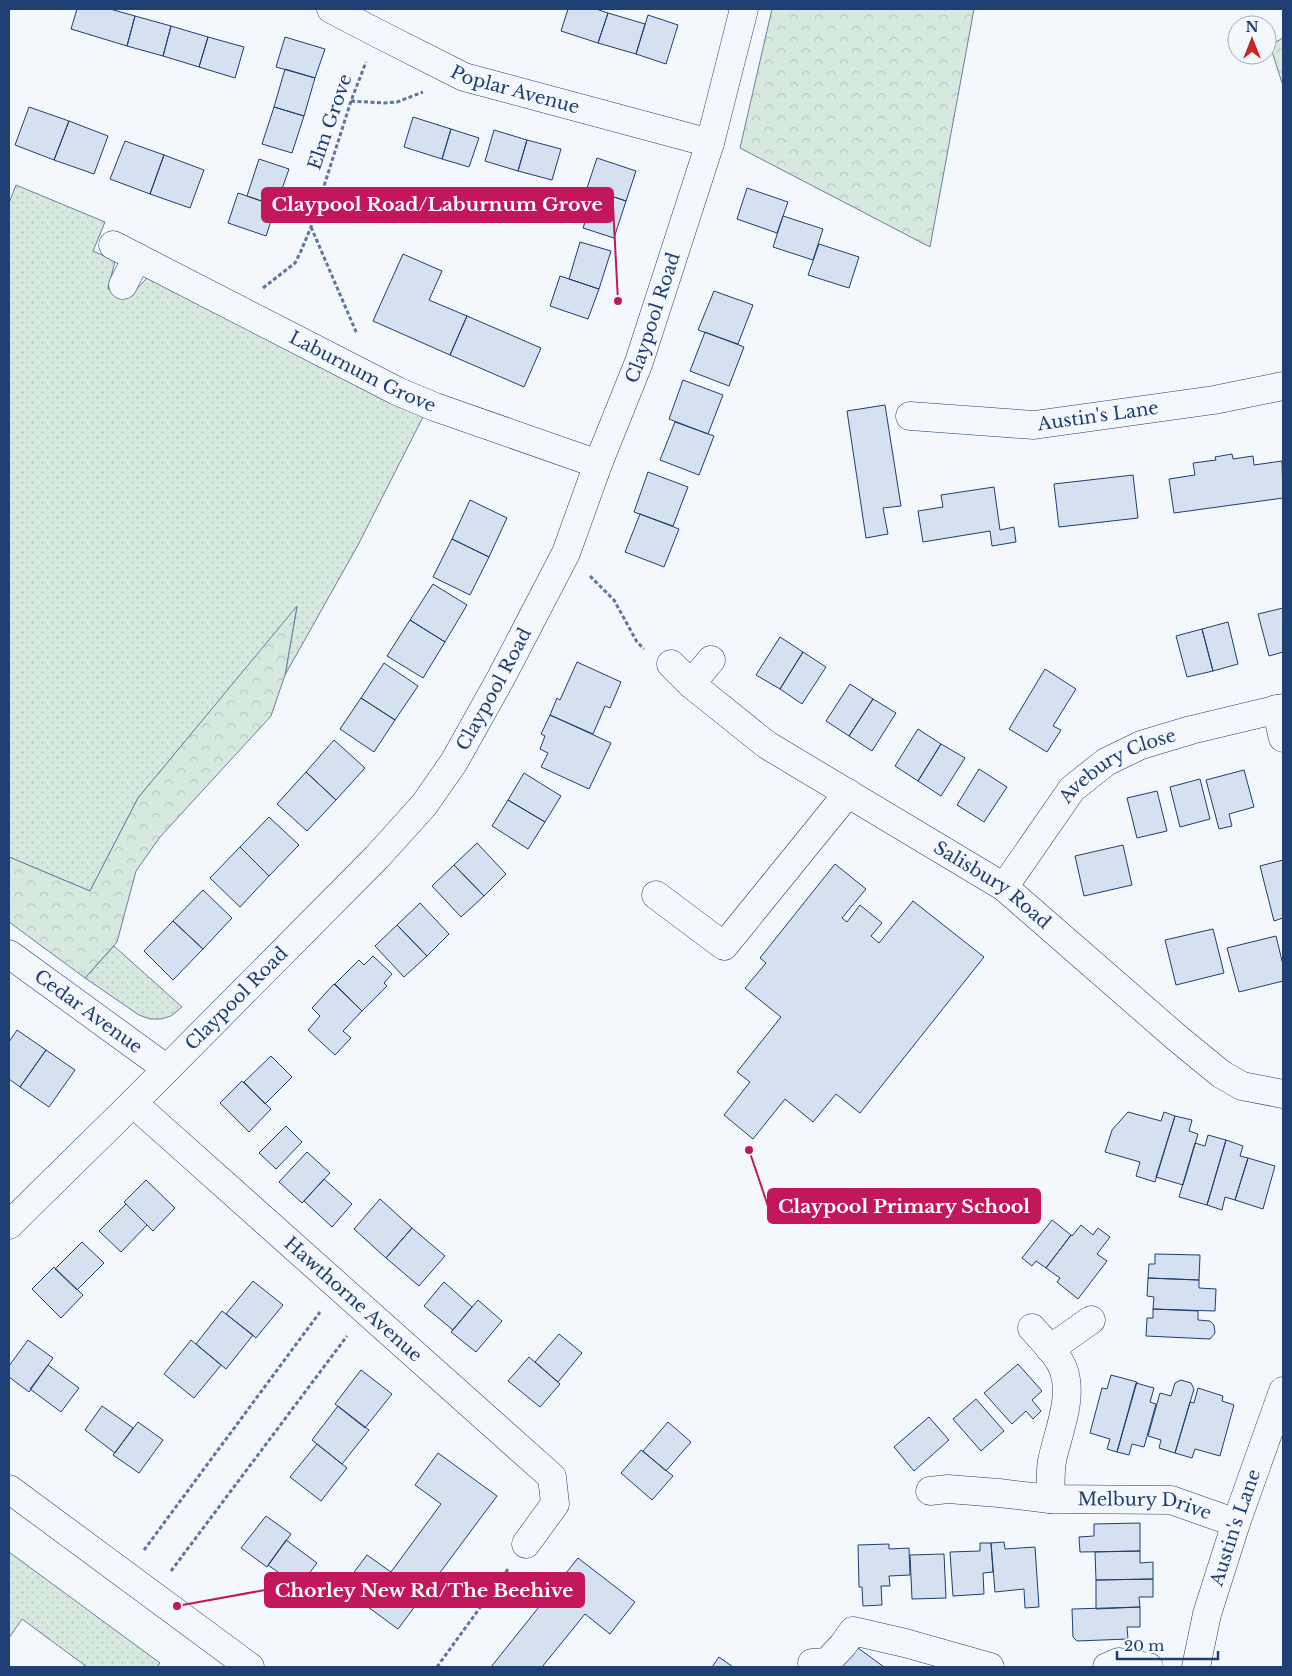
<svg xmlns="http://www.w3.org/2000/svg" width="1292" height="1676" font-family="'Libre Baskerville',serif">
	<defs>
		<pattern id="grass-dots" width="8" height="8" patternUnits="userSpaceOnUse" patternTransform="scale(1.25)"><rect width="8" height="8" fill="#d7e8df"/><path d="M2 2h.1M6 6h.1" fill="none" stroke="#b8c8c3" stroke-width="1.8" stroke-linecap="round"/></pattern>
		<pattern id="forest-crowns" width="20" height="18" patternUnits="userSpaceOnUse" patternTransform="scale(1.25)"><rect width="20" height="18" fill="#d7e8df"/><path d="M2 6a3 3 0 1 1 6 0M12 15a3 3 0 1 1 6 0" fill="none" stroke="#b8c8c3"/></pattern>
	</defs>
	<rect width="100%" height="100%" fill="#f4f7fb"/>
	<!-- grass -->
	<path fill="url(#grass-dots)" stroke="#687fa3" d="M16,185l89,37 -12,29 22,10 -7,28 20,9 19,-20 9,-2 268,139 -66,130 -73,130 12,-68 -159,191 -48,93 -81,-34v-654z
		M114,946l68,61 -11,9 -10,3h-11l-11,-4 -54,-37z
		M9,1552l151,111 -3,4h-70l-65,-48 -13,19z"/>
	<!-- forest -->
	<path fill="url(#forest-crowns)" stroke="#687fa3" d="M772,9h202l-44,238 -190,-99z
		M1283,38v48l-13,-41z
		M297,606l-12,69 -14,41 -111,121 -24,34 -19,71 -32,36 -76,-56v-65l81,34 48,-93z"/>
	<!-- building -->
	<path fill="#d5e0f0" stroke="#1d3f73" d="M77,9h33l25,7 -8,30 -56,-17z
		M568,9h28l12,4 -10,30 -37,-12z
		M608,13l37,11 -9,30 -38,-11z
		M648,15l30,10 -12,39 -30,-10z
		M135,16l36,10 -8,30 -36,-10z
		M171,26l37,11 -9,30 -36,-11z
		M208,37l36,10 -9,31 -36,-11z
		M285,37l40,12 -10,29 -39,-11z
		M285,69l30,9 -11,38 -30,-9z
		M29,107l40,14 -15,39 -39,-15z
		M274,107l30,9 -12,37 -30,-9z
		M413,117l38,12 -9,30 -38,-12z
		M69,121l39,15 -14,38 -40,-14z
		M451,129l28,9 -10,29 -27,-8z
		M494,130l33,10 -9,31 -33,-10z
		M527,140l34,9 -9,31 -34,-9z
		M125,141l39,14 -14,39 -40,-15z
		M164,155l40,15 -14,38 -40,-14z
		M597,158l39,13 -10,30 -39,-13z
		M259,159l30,10 -13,37 -29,-10z
		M747,188l41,14 -11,31 -40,-14z
		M596,191l30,10 -12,37 -31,-10z
		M238,193l38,13 -10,30 -38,-13z
		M783,216l40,13 -10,31 -40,-13z
		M580,242l31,9 -12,38 -30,-10z
		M819,244l40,13 -10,31 -41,-13z
		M403,254l39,17 -13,29 38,16 -17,39 -77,-34z
		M560,276l39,13 -11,30 -38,-13z
		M714,291l39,14 -15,39 -40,-14z
		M467,316l74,32 -17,39 -74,-32z
		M705,332l39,15 -15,39 -39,-15z
		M683,380l40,15 -15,39 -39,-15z
		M885,405l16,101 -18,2 5,26 -22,4 -19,-127z
		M675,422l39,14 -15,39 -39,-15z
		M1232,454l1,5 20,-3 1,9 28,-4 1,37 -109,15 -5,-34 26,-4 -2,-12 23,-3 -1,-3z
		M648,472l40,15 -15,39 -39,-14z
		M1133,475l5,43 -79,9 -5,-43z
		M994,487l6,43 14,-3 2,15 -24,4 -2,-15 -67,11 -5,-31 25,-4 -2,-12z
		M470,500l37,18 -18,39 -37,-18z
		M640,514l39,15 -15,38 -39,-15z
		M452,539l37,18 -19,38 -37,-18z
		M433,584l34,21 -22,37 -35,-22z
		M1283,608v44l-14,4 -11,-42z
		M410,620l35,22 -22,36 -36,-22z
		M1228,622l10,42 -25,7 -11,-42z
		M1202,629l11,42 -26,6 -11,-41z
		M780,637l23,15 -23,37 -24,-14z
		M803,652l23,15 -24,37 -22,-15z
		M577,662l44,20 -11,26 -5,-2 -12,28 -43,-19 7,-17 3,2z
		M384,663l34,23 -23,34 -34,-22z
		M1045,669l31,20 -23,37 8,4 -14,22 -38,-23z
		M850,684l23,15 -24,37 -23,-15z
		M361,698l34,22 -21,32 -34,-23z
		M873,699l23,14 -24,38 -23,-15z
		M550,715l61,28 -22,46 -48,-22 7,-14 -8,-4 5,-13 -4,-2z
		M918,729l23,15 -23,37 -23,-15z
		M334,740l31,28 -29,32 -30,-28z
		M941,744l24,14 -24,38 -23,-15z
		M979,769l28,18 -23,35 -27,-17z
		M1244,770l10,37 -25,7 3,12 -13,3 -13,-49z
		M306,772l30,28 -29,31 -30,-27z
		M524,773l37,23 -16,26 -37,-22z
		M1200,779l10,40 -30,8 -10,-40z
		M1157,791l10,40 -30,7 -10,-40z
		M508,800l37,22 -17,27 -36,-23z
		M269,817l30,28 -30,31 -29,-29z
		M477,843l29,31 -22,22 -30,-31z
		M1123,845l9,40 -48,11 -9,-40z
		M240,847l29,29 -29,31 -30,-29z
		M1283,860v58l-9,3 -14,-55z
		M835,864l31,25 -24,29 5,4 13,-17 22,18 -11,13 8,7 34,-42 71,56 -124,156 -24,-19 -23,28 -28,-23 -32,40 -29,-24 26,-33 -13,-10 44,-55 -36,-29 21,-25 -6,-5z
		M454,865l30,31 -23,21 -29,-31z
		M203,890l29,28 -29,31 -30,-28z
		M420,903l29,31 -22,22 -30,-31z
		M173,921l30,28 -30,31 -29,-29z
		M397,925l30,31 -23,21 -29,-31z
		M1213,929l11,44 -48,12 -11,-45z
		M1276,936l7,29v16l-44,11 -12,-44z
		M373,956l19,18 -8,9 3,3 -25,25 -27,-27 24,-24 5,5z
		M334,984l28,27 -19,20 8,7 -16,17 -27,-25 12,-14 -8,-8z
		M17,1030l29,20 -26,37 -11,-8v-37z
		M46,1050l29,20 -26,37 -29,-20z
		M271,1056l21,21 -27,27 -21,-22z
		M242,1081l29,28 -22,23 -29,-29z
		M1128,1112l33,9 3,-9 11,4 -20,66 -19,-6 4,-14 -35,-10 7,-22z
		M1175,1116l17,4 -3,11 9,3 -15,51 -27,-8z
		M286,1126l16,16 -26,27 -17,-16z
		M1208,1135l18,5 -19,65 -28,-8 16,-54 10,3z
		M1226,1140l17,6 -3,10 8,2 -13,42 -10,-3 -3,13 -15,-5z
		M307,1152l23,21 -28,30 -23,-21z
		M1248,1158l27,8 -12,43 -28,-9z
		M324,1179l28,25 -20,23 -28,-26z
		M146,1180l29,28 -22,23 -29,-29z
		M380,1199l32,29 -26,30 -32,-29z
		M126,1204l21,21 -26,27 -22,-21z
		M1052,1220l19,15 -25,33 -10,-7 -4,5 -10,-8z
		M1081,1225l12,10 5,-7 12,9 -13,17 10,7 -29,38 -21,-17 3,-4 -14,-10 25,-33 1,1z
		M412,1228l33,28 -26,30 -33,-28z
		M82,1242l22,21 -27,27 -22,-21z
		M1155,1254l45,1 -1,25 -51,-2 1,-14h6z
		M54,1267l29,28 -22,23 -29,-29z
		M1148,1278l51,2v8l17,1 -1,22 -62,-2 1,-12 -7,-1z
		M253,1281l30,24 -27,33 -30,-24z
		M444,1282l28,25 -19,23 -29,-24z
		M478,1300l24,21 -26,31 -25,-20z
		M1153,1309l45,2v9l12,1 4,4 1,8 -5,6 -64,-3 1,-18h6z
		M222,1311l31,24 -27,34 -30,-25z
		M559,1334l23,19 -24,29 -23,-20z
		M28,1340l25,18 -24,34 -20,-15v-11z
		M191,1340l30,25 -27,33 -30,-24z
		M529,1357l31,27 -20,23 -32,-26z
		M1018,1364l24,27 -10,9 9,11 -8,8 -7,-8 -14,13 -28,-31z
		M48,1365l31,23 -18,24 -31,-23z
		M361,1370l31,24 -27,34 -30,-24z
		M1111,1375l26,7 -20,70 -10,-3 3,-10 -20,-6 12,-45 5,1z
		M1181,1380l10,3 3,6 -19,64 -16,-5 2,-8 -13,-4 12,-43 11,3 4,-13z
		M1136,1383l18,5 -4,14 6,2 -12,43 -12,-3 -3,11 -12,-3z
		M1198,1388l25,8 -1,5 12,4 -14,51 -25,-7 -3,9 -17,-5 15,-51 4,1z
		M976,1399l28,32 -23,20 -28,-32z
		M102,1406l31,22 -18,25 -30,-23z
		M338,1406l31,24 -27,34 -30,-24z
		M929,1417l20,23 -35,31 -20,-24z
		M138,1422l25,18 -24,33 -26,-18z
		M668,1422l23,20 -25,29 -23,-20z
		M317,1444l30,24 -26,33 -31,-24z
		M641,1450l32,26 -21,24 -31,-27z
		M438,1453l59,43 -99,133 -56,-41 25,-33 24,17 50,-68 -26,-19z
		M266,1516l25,18 -24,33 -26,-19z
		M1140,1523v28l-60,1 -1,-15 15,-1v-12z
		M286,1540l31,23 -18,24 -31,-22z
		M1004,1542l1,7 30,-2 4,60 -14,1 -1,-19 -29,3 -4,-49z
		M980,1543h11l2,29 -10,1 1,21 -31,2 -3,-44 30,-1z
		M889,1544v5l20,-1 1,27 -21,1 1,10h-9l1,19 -19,1 -1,-19h-3l-1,-42z
		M1140,1551v12l13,-1v17l-57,1 -1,-28z
		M944,1554l2,44 -34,1 -2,-44z
		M578,1558l57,44 -25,32 -25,-20 -43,53h-51z
		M1153,1579v18h-14l1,10 -44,2v-29z
		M1140,1607v20h-13l1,12 -51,2 -4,-4 -1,-28z
		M854,1645l30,22h-46z
		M719,1657l14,10h-21z"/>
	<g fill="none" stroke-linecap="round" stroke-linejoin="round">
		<!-- minor casing -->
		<g stroke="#1d3f73" stroke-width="29">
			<g id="minor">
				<path id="s1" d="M331,9l46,24 87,44 246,66"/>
				<path id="s2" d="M113,245l284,146 38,16 163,57"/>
				<path d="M123,285l14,-28"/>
				<path id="s3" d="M910,416l124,9 180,-25 69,-14"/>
				<path id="s4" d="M671,664l20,20 76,61 237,142 172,150 45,37 21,12 41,8"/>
				<path d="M691,684l20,-24"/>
				<path d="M1276,709l7,29"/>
				<path id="s5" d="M1004,887l68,-98 34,-27 35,-17 50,-15 92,-22"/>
				<path d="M656,895l68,51 124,-153"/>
				<path id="s6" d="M9,954l158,115"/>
				<path id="s7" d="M133,1103l419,374 3,27 -29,40"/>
				<path id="s8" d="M9,1225l124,-122 244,-246 47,-52 30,-43 48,-86 64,-123 32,-89 41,-102 71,-219 34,-134"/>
				<path d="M1032,1328c11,13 26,26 32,43 9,29 -6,61 -12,90 -2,12 -1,26 -2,38"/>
				<path d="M1050,1349l41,-29"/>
				<path id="s9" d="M930,1491l18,-2 51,4 51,6 121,1 65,23"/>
				<path d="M812,1663l15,-1 16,-17 10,-14 52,12 85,24"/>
				<path d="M1107,1667l12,-5 30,5"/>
				<path id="s10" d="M1196,1667l11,-53 29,-91 47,-132"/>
			</g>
		</g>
		<!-- major casing -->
		<g stroke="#1d3f73" stroke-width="29">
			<path id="major" d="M9,1489l241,178"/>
		</g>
		<!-- path -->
		<path stroke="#5e769c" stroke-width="3" stroke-dasharray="4 2.5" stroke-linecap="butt" d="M351,101l33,2 13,-1 26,-10
			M311,227l46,107
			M263,288l32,-25 6,-12 10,-24 40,-126 15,-39
			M590,576l24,24 23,42 7,7
			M144,1550l176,-238
			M171,1571l176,-235
			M437,1667l71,-98"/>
		<!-- minor -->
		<use href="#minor" stroke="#f4f7fb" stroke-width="28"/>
		<!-- major -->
		<use href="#major" stroke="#f4f7fb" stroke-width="28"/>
	</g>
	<g text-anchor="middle" stroke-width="4" stroke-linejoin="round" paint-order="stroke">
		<!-- street labels -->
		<g font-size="18" fill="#1d3f73" stroke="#f4f7fb">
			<text dy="6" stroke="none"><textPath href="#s1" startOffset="202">Poplar Avenue</textPath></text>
			<text transform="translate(330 122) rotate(-71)" y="6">Elm Grove</text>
			<text dy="6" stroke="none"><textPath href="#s8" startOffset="1131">Claypool Road</textPath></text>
			<text dy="6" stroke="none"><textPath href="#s2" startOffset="280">Laburnum Grove</textPath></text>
			<text dy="6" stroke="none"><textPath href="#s3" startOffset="189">Austin's Lane</textPath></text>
			<text dy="6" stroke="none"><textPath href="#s8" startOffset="726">Claypool Road</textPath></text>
			<text dy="6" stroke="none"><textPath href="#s5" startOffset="171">Avebury Close</textPath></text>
			<text dy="6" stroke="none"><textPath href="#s4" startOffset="391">Salisbury Road</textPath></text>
			<text dy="6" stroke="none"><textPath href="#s8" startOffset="321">Claypool Road</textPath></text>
			<text dy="6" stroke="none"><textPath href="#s6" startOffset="98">Cedar Avenue</textPath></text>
			<text dy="6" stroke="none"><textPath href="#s7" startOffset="295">Hawthorne Avenue</textPath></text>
			<text dy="6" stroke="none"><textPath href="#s9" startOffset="216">Melbury Drive</textPath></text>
			<text dy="6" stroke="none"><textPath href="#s10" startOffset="145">Austin's Lane</textPath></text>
		</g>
	</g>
	<!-- callouts -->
	<path fill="none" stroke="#c2185b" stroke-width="2" d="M618 301L613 205M749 1150L768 1206M177 1606L265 1590"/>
	<g fill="#c2185b" stroke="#f4f7fb" stroke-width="2">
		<circle cx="618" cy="301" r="5"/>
		<circle cx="749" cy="1150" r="5"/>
		<circle cx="177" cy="1606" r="5"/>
	</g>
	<g fill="#c2185b" stroke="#c2185b" stroke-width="2">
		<rect x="262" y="188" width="351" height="34" rx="5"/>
		<rect x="768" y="1189" width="272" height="34" rx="5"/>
		<rect x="265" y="1573" width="319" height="34" rx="5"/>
	</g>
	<g font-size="19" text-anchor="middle" font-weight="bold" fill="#fff">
		<text x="437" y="211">Claypool Road/Laburnum Grove</text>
		<text x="904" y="1213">Claypool Primary School</text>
		<text x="424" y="1597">Chorley New Rd/The Beehive</text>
	</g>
	<!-- border -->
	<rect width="1292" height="1676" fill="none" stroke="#1d3f73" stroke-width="20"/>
	<!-- north arrow -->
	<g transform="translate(1252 40)"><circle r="24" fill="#f4f7fb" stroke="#9eadc5"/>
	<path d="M0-4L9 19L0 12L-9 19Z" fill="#c62828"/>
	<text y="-8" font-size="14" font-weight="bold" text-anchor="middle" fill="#1d3f73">N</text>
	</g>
	<!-- scale -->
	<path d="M1117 1651v8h101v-8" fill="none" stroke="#1d3f73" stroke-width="2.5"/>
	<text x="1124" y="1651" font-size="15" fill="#1d3f73" stroke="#f4f7fb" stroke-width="4" paint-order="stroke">20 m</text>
</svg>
